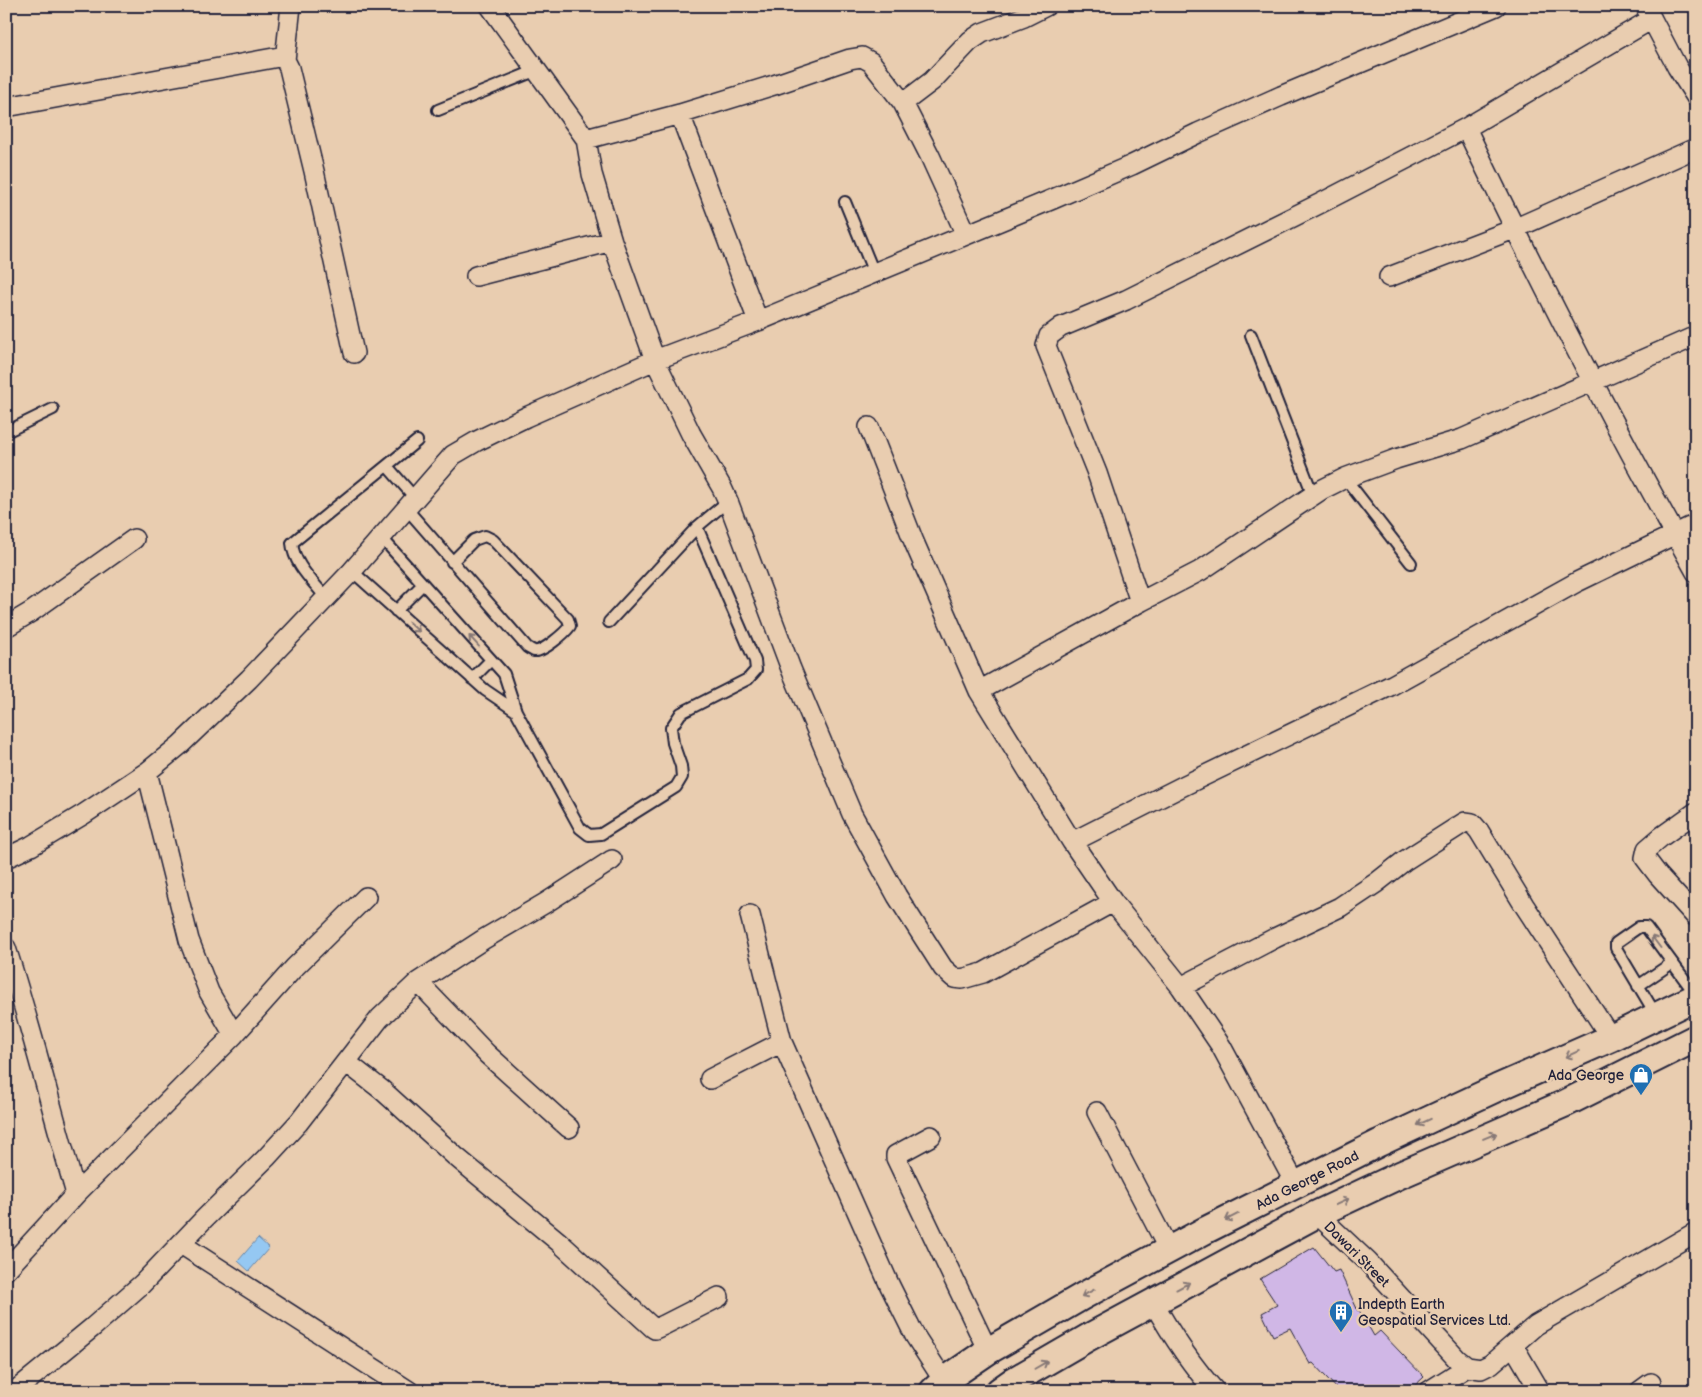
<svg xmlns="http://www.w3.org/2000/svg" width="1702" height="1397" font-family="'Balsamiq Sans',sans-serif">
	<rect width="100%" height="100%" fill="#e9cdb0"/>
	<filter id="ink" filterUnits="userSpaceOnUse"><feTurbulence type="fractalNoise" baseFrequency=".02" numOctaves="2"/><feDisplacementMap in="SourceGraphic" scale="10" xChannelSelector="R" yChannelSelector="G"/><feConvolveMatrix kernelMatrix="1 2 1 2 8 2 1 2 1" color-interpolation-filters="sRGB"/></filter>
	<g filter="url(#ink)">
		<!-- water -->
		<path fill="#95c8f2" stroke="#6786a9" d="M258,1238l11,10 -20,23 -11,-10z"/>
		<!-- building -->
		<path fill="#d0b7e6" stroke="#22223b" d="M1314,1247l20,25 5,-2 19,41 1,-1 15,26 6,-5 44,46 -15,14h-70l-26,-28 -3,1 -20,-36 -17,8 -11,-23 15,-8 -17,-26z"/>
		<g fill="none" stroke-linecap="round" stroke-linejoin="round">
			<!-- service casing -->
			<g stroke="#22223b" stroke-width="14">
				<path id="service" d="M438,110l99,-40
					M845,202l29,71
					M1251,335l62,160
					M6,432l47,-23
					M387,466l28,32
					M1345,478l66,85
					M406,508l121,139c1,1 5,3 7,4 8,2 31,-18 36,-25l-2,-7 -75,-79 -8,-4 -11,4 -22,22
					M381,537l123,137 12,37 64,117 9,7 12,-1 75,-47 6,-10 -1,-11 -8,-23 -2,-15 10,-15 67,-34 8,-9 -1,-9 -58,-134
					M352,571l133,119 31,21
					M326,598c-13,-17 -32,-33 -34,-55l125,-102
					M396,611l27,-27
					M609,622l88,-95 31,-26
					M472,679l19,-19
					M1638,986l34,-23
					M1656,1015l-40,-67v-5l23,-16h7l50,68"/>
			</g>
			<!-- minor casing -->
			<g stroke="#22223b" stroke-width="22">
				<path id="minor" d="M291,6l-6,54 4,8 25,103 40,182
					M490,6l96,133 6,35 20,67 43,119 36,74 31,54 6,13 63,168 61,145 45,82 46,72 11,10 8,1 21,-6 130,-71
					M1645,6l32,61 19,30
					M903,103l29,-22 38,-40 12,-8 42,-16 22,-11
					M6,107l273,-50 6,3
					M680,114l78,207
					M1466,128c72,150 148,299 230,444
					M586,139l94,-25 94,-29 76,-26 12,-2 9,5 32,41 27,53 36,79
					M476,276l136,-35
					M1389,277l125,-48 182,-81
					M869,427l45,115 65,149 93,151 41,60 68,85 40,59 75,139
					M1140,602l-43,-129 -51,-127 3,-10 12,-9 65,-27 195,-97 145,-75 186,-109
					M6,627l25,-15 103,-73
					M979,691l161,-89 60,-31 121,-81 24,-12 51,-19 66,-20 234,-103
					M147,772l42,168 20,52 25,43
					M1696,812l-35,25 -14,12 -2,9 13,17 38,42
					M1072,842l113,-57 207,-100 185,-103 119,-58
					M6,858l25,-12 53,-32 63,-42 33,-27 69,-66 103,-108 101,-116 24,-14 49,-24 129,-57 103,-39 295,-122 79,-34 66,-32 83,-37 215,-90
					M750,915l32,127 108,244 25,50 29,45
					M6,948c26,81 46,164 70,246
					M418,982l69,72 82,74
					M1181,987l94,-49 65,-31 36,-24 28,-22 61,-39 7,1 7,8 45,74 87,133
					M346,1062l36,28 73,66 104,86 93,85 3,2 9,-4 55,-28
					M710,1079l72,-37
					M1097,1112l72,138
					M931,1136l-35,19v3l92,193
					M1317,1214l51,48 89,97 10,8 14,2 10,-5 45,-39 160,-93
					M181,1244l228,147
					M6,1270l70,-76 158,-159 60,-67 72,-71
					M1153,1302c18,32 37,62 62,89
					M1513,1345l27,46
					M15,1391l78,-64 49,-43 62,-65 62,-61 33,-36 81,-104 38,-36 66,-43 63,-37 65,-42
					M1429,1391l38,-24
					M1640,1391l11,-8"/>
			</g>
			<!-- secondary casing -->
			<g stroke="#22223b" stroke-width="30">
				<path id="secondary" d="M933,1391l11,-10 44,-30 95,-55 123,-66 173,-87 118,-55 114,-50 85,-41
					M999,1391l14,-10 76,-44 228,-123 83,-39 166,-72 130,-65"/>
			</g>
			<!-- service -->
			<use href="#service" stroke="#e9cdb0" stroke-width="10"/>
			<!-- minor -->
			<use href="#minor" stroke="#e9cdb0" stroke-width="19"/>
			<!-- secondary -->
			<use href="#secondary" stroke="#e9cdb0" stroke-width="26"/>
		</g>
		<!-- one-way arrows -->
		<defs><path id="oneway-shaft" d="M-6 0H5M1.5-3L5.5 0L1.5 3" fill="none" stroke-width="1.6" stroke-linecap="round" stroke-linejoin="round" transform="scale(1.25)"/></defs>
		<g stroke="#867876">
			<use href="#oneway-shaft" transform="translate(414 627) rotate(42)"/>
			<use href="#oneway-shaft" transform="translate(474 641) rotate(-132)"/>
			<use href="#oneway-shaft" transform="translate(1656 942) rotate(-127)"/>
			<use href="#oneway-shaft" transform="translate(1572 1054) rotate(156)"/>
			<use href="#oneway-shaft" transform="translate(1424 1122) rotate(155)"/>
			<use href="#oneway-shaft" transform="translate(1490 1136) rotate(-23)"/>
			<use href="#oneway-shaft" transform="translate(1342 1202) rotate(-25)"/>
			<use href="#oneway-shaft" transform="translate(1232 1217) rotate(153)"/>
			<use href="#oneway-shaft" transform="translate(1183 1286) rotate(-28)"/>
			<use href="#oneway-shaft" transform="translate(1088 1293) rotate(152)"/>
			<use href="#oneway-shaft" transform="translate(1041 1365) rotate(-30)"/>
		</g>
	</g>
	<!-- icons -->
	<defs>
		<g id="shop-pin" transform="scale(1.25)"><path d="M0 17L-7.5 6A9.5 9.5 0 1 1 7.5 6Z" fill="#1f6fb2" stroke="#e9cdb0"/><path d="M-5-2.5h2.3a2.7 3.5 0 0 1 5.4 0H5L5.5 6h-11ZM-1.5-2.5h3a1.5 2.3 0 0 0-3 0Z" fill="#fff"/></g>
		<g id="building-pin" transform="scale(1.25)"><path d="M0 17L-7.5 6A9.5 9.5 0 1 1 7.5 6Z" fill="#1f6fb2" stroke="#e9cdb0"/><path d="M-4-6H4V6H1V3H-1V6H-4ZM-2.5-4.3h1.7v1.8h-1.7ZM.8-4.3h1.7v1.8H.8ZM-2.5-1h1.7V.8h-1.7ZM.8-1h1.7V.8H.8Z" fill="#fff"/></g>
	</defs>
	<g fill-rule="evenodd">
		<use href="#shop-pin" x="1641" y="1075"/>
		<use href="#building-pin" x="1341" y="1312"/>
	</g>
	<g text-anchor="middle" stroke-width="5" stroke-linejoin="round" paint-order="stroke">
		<!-- poi labels -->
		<g font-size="14" fill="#22223b" stroke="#e9cdb0" text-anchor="end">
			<text x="1624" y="1080">Ada George</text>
			<text x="1358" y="1309" text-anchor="start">Indepth Earth<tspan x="1358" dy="16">Geospatial Services Ltd.</tspan></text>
		</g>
		<!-- street labels -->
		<g font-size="14" fill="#22223b" stroke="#e9cdb0">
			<text transform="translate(1307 1180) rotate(-27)" y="5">Ada George Road</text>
			<text transform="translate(1357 1254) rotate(45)" y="5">Dawari Street</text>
		</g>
	</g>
	<!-- margin -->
	<rect width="1702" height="1397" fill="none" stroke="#e9cdb0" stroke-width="25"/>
	<rect x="12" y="12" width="1677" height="1372" fill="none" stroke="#22223b" stroke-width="2" filter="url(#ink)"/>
</svg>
